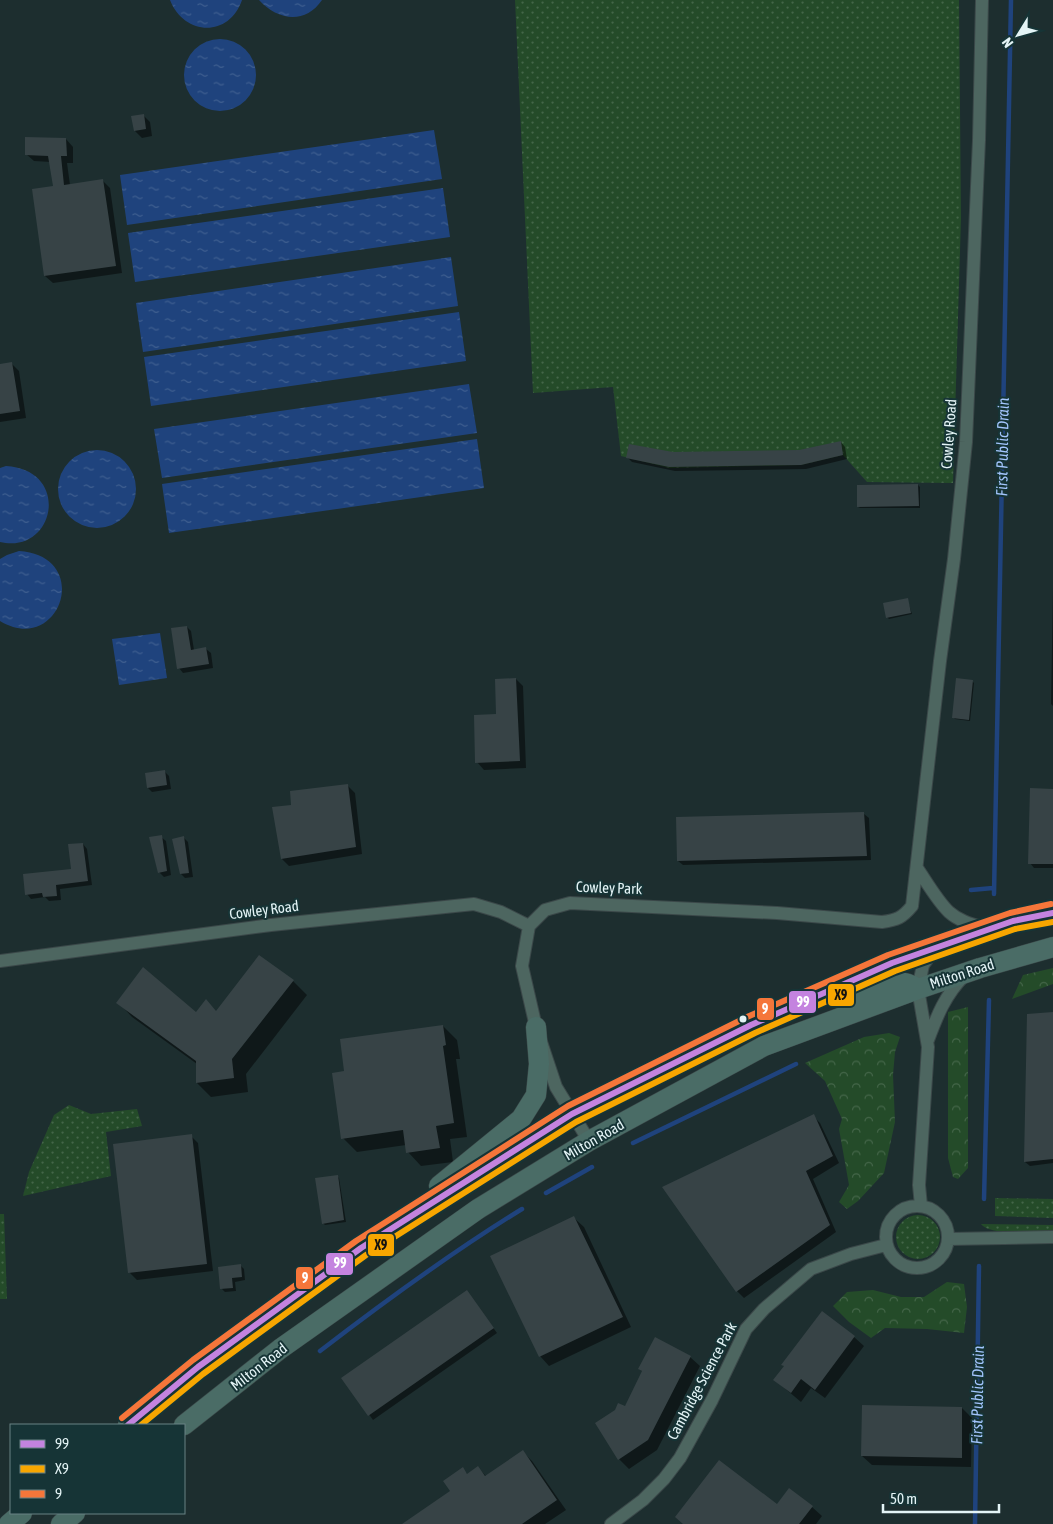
<svg xmlns="http://www.w3.org/2000/svg" width="1053" height="1524" font-family="'Asap Condensed',sans-serif">
	<defs>
		<pattern id="grass-dots" width="8" height="8" patternUnits="userSpaceOnUse" patternTransform="scale(1.25)"><rect width="8" height="8" fill="#244b29"/><path d="M2 2h.1M6 6h.1" fill="none" stroke="#446649" stroke-width="1.8" stroke-linecap="round"/></pattern>
		<pattern id="forest-crowns" width="20" height="18" patternUnits="userSpaceOnUse" patternTransform="scale(1.25)"><rect width="20" height="18" fill="#244b29"/><path d="M2 6a3 3 0 1 1 6 0M12 15a3 3 0 1 1 6 0" fill="none" stroke="#446649"/></pattern>
		<pattern id="water-ripples" width="26" height="14" patternUnits="userSpaceOnUse" patternTransform="scale(1.25)"><rect width="26" height="14" fill="#1f437d"/><path d="M2 4q2-2 4 0t4 0M15 11q2-2 4 0t4 0" fill="none" stroke="#3f5f90"/></pattern>
	</defs>
	<rect width="100%" height="100%" fill="#1d2e2f"/>
	<!-- grass -->
	<path fill="url(#grass-dots)" d="M515,0h444l2,218 -8,265 -86,-1 -24,-27 -42,10 -132,3 -48,-12 -8,-69 -80,6z
		M69,1105l22,9 46,-5 5,17 -36,6 5,44 -88,20 6,-24 25,-57z
		M995,1198l58,1v19l-58,-2z
		M0,1214h4l3,85h-7z
		M896 1237a22 22 0 1 1 44 0a22 22 0 1 1-44 0Z
		M981,1224l72,1v5l-3,2c-15,0 -60,4 -69,-8z"/>
	<!-- forest -->
	<path fill="url(#forest-crowns)" d="M1053,968v16l-41,15 11,-24z
		M968,1007v161l-10,11 -5,-2 -5,-19v-146z
		M889,1033l11,4 -5,15 -2,23 2,47 -11,51 -26,28 -11,8 -8,-7 10,-17 -10,-56 3,-10 -17,-38 -20,-18 59,-26z
		M947,1282l17,2 3,23 -3,26 -37,-4 -42,-1 -14,10 -22,-16 -16,-16 14,-14 26,-2 28,7h23z"/>
	<!-- water -->
	<path fill="url(#water-ripples)" d="M170,0h72c-13,38 -58,36 -72,0z
		M259,0h63c-17,25 -45,20 -63,0z
		M184 75a36 36 0 1 1 72 0a36 36 0 1 1-72 0Z
		M434,130l8,49 -315,46 -7,-50z
		M443,188l7,49 -315,45 -7,-49z
		M451,257l7,49 -315,46 -7,-49z
		M459,312l7,49 -315,45 -7,-49z
		M469,384l8,49 -315,45 -8,-49z
		M477,439l7,49 -315,45 -7,-49z
		M58 489a39 39 0 1 1 78 0a39 39 0 1 1-78 0Z
		M6,466c66,4 49,89 -6,76v-74z
		M19,551c75,5 41,106 -19,70v-62l7,-4z
		M160,633l7,45 -48,7 -7,-46z"/>
	<!-- shadow -->
	<path fill="#0007" d="M143,115l7,7 2,14 -10,2 -7,-7 -3,-14z
		M66,139l7,8v16h-6l3,22 33,-4 7,7 12,85 -69,10 -8,-7 9,-88 -3,-26 -17,-1 -8,-7z
		M12,364l7,7 7,47 -26,4v-57z
		M841,442l4,5 2,12 -41,10 -131,2 -43,-9 -4,-4 45,-5 126,-1z
		M918,485l2,2v21h-60l-2,-1z
		M1053,588v118l-2,-2z
		M907,599l5,15 -23,5 -2,-2z
		M187,627l4,4 3,19 12,-1 5,4 2,15 -30,5 -4,-5z
		M516,679l7,7 3,82 -42,2 -7,-8z
		M972,681l2,2 -4,38 -15,-2 -2,-2z
		M165,772l4,4 2,13 -19,3 -4,-4z
		M348,786l7,7 7,61 -73,12 -7,-7 11,-53z
		M1053,790v78h-19l-4,-5z
		M864,814l5,4 2,42 -188,5 -5,-4z
		M161,837l5,4 5,34 -7,2 -5,-5z
		M184,838l4,4 5,35 -8,1 -4,-4z
		M83,844l4,5 5,36 -32,4 1,11 -12,1 -4,-4 -14,2 -4,-5 46,-24z
		M293,981l14,14 -61,79 2,18 -37,5 -14,-14v-19l-65,-47 -14,-15 79,12 20,-2z
		M1053,1013v150l-23,3 -5,-4z
		M443,1026l14,14 3,19h-4l11,78 -17,2 3,23 -32,4 -13,-14 -2,-7 -49,7 -14,-14z
		M813,1116l7,7 19,40 -26,16 23,53 -92,66 -7,-7z
		M191,1136l7,7 15,128 -76,9 -7,-7z
		M337,1176l2,2 7,44 -21,3 -2,-2z
		M574,1218l10,9 47,100 -82,39 -9,-10z
		M240,1265l4,4 1,11 -10,2 1,9 -11,1 -3,-3z
		M467,1292l30,41 -124,87 -30,-42z
		M822,1313l32,24 10,9 -39,52 -14,-10 -10,14 -26,-22z
		M690,1357l10,9 -43,84 -28,19 -10,-10 -22,-35 28,-17 18,-35 -4,-3z
		M962,1408l10,10 -1,49 -99,-2 -10,-9z
		M523,1452l9,9 34,49 -21,14h-127l34,-33 10,-22 6,6 10,-7 9,9z
		M777,1506l35,1 10,9 -6,8h-133z"/>
	<g fill="none" stroke-linecap="round" stroke-linejoin="round">
		<!-- stream -->
		<path stroke="#1f437d" stroke-width="4.5" d="M971,890l22,-2
			M994,894l17,-894
			M633,1143l163,-79
			M546,1193l46,-26
			M984,1199l5,-199
			M320,1351c65,-50 132,-99 202,-142
			M975,1524l4,-258"/>
	</g>
	<!-- building -->
	<path fill="#374346" d="M144,114l2,15 -12,2 -3,-15z
		M25,137l41,1 1,18h-6l3,29 39,-6 13,87 -72,10 -12,-87 21,-3 -5,-30 -23,-1z
		M12,362l8,49 -20,3v-50z
		M841,441l2,14 -42,10 -132,2 -43,-9 3,-14 44,8 126,-2z
		M918,484l1,22 -62,1v-22z
		M908,598l3,15 -25,5 -3,-15z
		M187,626l4,24 15,-3 3,17 -32,5 -6,-41z
		M516,678l4,83 -45,2 -1,-48 22,-1 -1,-35z
		M956,678l17,2 -4,40 -17,-2z
		M165,770l2,15 -20,3 -2,-15z
		M348,784l8,63 -75,12 -9,-52 19,-2 -1,-14z
		M1030,788l23,1v75h-25z
		M864,812l3,44 -190,5 -1,-44z
		M162,835l5,36 -9,2 -9,-36z
		M184,836l5,37 -9,1 -8,-35z
		M83,843l5,38 -32,4 1,11 -14,1 -1,-4 -17,2 -2,-21 48,-5 -3,-25z
		M259,955l35,25 -62,79 2,19 -38,5v-22l-80,-58 27,-36 53,45 10,-13 10,12z
		M1053,1012v147l-29,3 3,-148z
		M443,1025l3,20 -3,1 11,77 -18,3 4,22 -34,5 -3,-23 -62,9 -9,-66 12,-2 -4,-32z
		M814,1114l19,42 -27,15 24,54 -94,67 -74,-105z
		M192,1134l15,130 -79,9 -15,-129z
		M338,1175l6,45 -22,4 -7,-46z
		M574,1216l49,101 -84,40 -49,-101z
		M241,1264l1,13 -10,1 1,10 -13,1 -2,-22z
		M467,1290l27,38 -126,88 -27,-38z
		M822,1311l33,25 -40,54 -14,-11 -10,14 -18,-13 11,-14 -3,-1z
		M655,1337l36,19 -43,84 -30,20 -23,-37 20,-13 3,-7 7,3 17,-35 -4,-2z
		M862,1405l100,2v51l-101,-2z
		M523,1450l34,50 -35,24h-120l48,-33 -7,-10 20,-14 4,7 11,-8 7,10z
		M719,1460l58,44 12,-16 24,18 -14,18h-116l-8,-7z"/>
	<g fill="none" stroke-linecap="round" stroke-linejoin="round">
		<!-- minor casing -->
		<g stroke="#3b4849" stroke-width="14">
			<path id="minor" d="M917,868c9,13 21,34 32,44 11,10 26,13 39,17
				M0,961l271,-36 203,-21 27,8 28,14
				M928,1040c9,-24 17,-45 36,-64
				M589,1141l-33,-54 -20,-60 -14,-61 7,-40 16,-16 25,-7 207,10 105,9c15,-2 20,-4 30,-16l28,-245 14,-102 12,-117 13,-302 3,-140
				M886 1237a31 31 0 1 1 62 0a31 31 0 1 1-62 0Z
				M921,1206l-2,-21 9,-138 -10,-58 5,-24 12,-16
				M948,1239l105,-2
				M611,1524l32,-24 21,-21 16,-21 32,-58 34,-71 18,-20 47,-40 40,-15 35,-9"/>
		</g>
		<!-- primary casing -->
		<g stroke="#3b4849" stroke-width="21">
			<path id="primary" d="M856,992c20,-7 43,-17 62,-3
				M439,1186l82,-67 15,-24 3,-31 -3,-37
				M128,1425l70,-58 163,-119 211,-134 179,-89 141,-62 121,-42 40,-8
				M184,1425l96,-76 198,-140 111,-68 175,-95 154,-57 62,-21 73,-21
				M9,1524l13,-11
				M61,1524l14,-11"/>
		</g>
		<!-- minor -->
		<use href="#minor" stroke="#4d6660" stroke-width="12"/>
		<!-- primary -->
		<use href="#primary" stroke="#4a6c66" stroke-width="20"/>
		<!-- bus-1 casing -->
		<g stroke="#163436" stroke-width="10">
			<path id="bus-1" d="M128,1425l70,-58 163,-119 211,-134 179,-89 141,-62 121,-42 40,-8"/>
		</g>
		<!-- bus-2 casing -->
		<g stroke="#163436" stroke-width="10">
			<path id="bus-2" d="M141,1425l62,-51 163,-119 210,-133 179,-89 140,-62 120,-42 38,-7"/>
		</g>
		<!-- bus-3 casing -->
		<g stroke="#163436" stroke-width="10">
			<path id="bus-3" d="M122,1418l71,-58 163,-119 212,-135 179,-89 141,-62 122,-42 41,-9"/>
		</g>
		<!-- bus-1 -->
		<use href="#bus-1" stroke="#c483df" stroke-width="6"/>
		<!-- bus-2 -->
		<use href="#bus-2" stroke="#f7a600" stroke-width="6"/>
		<!-- bus-3 -->
		<use href="#bus-3" stroke="#f5763a" stroke-width="6"/>
	</g>
	<!-- markers -->
	<circle fill="#e4f4f6" stroke="#163436" stroke-width="2" cx="743" cy="1019" r="4.5"/>
	<g text-anchor="middle" stroke-width="4" stroke-linejoin="round" paint-order="stroke">
		<!-- street labels -->
		<g font-size="15" fill="#e4f4f6" stroke="#163436">
			<text transform="translate(949 434) rotate(-86)" y="5">Cowley Road</text>
			<text transform="translate(609 888) rotate(2)" y="5">Cowley Park</text>
			<text transform="translate(264 910) rotate(-7)" y="5">Cowley Road</text>
			<text transform="translate(962 974) rotate(-18)" y="5">Milton Road</text>
			<text transform="translate(594 1140) rotate(-30)" y="5">Milton Road</text>
			<text transform="translate(259 1367) rotate(-38)" y="5">Milton Road</text>
			<text transform="translate(702 1381) rotate(-62)" y="5">Cambridge Science Park</text>
		</g>
		<!-- water labels -->
		<g font-size="16" font-style="italic" fill="#a3c5fd" stroke="#163436">
			<text transform="translate(1002 447) rotate(-89)" y="6">First Public Drain</text>
			<text transform="translate(977 1395) rotate(-89)" y="6">First Public Drain</text>
		</g>
	</g>
	<g stroke="#163436" stroke-width="2">
		<rect x="827" y="983" width="28" height="24" rx="5" fill="#f7a600"/>
		<rect x="788" y="990" width="29" height="24" rx="5" fill="#c483df"/>
		<rect x="756" y="997" width="19" height="24" rx="5" fill="#f5763a"/>
		<rect x="367" y="1233" width="28" height="24" rx="5" fill="#f7a600"/>
		<rect x="325" y="1252" width="29" height="24" rx="5" fill="#c483df"/>
		<rect x="295" y="1266" width="19" height="24" rx="5" fill="#f5763a"/>
	</g>
	<g font-size="14" text-anchor="middle" font-weight="bold" fill="#fff">
		<text x="803" y="1007">99</text>
		<text x="765" y="1014">9</text>
		<text x="340" y="1268">99</text>
		<text x="305" y="1283">9</text>
	</g>
	<g font-size="14" text-anchor="middle" font-weight="bold" fill="#111">
		<text x="841" y="1000">X9</text>
		<text x="381" y="1250">X9</text>
	</g>
	<!-- legend -->
	<rect x="10" y="1424" width="175" height="90" fill="#163436" stroke="#688183"/>
	<rect x="20" y="1440" width="25" height="8" fill="#c483df" stroke="#688183"/>
	<text x="55" y="1449" font-size="15" fill="#e4f4f6">99</text>
	<rect x="20" y="1465" width="25" height="8" fill="#f7a600" stroke="#688183"/>
	<text x="55" y="1474" font-size="15" fill="#e4f4f6">X9</text>
	<rect x="20" y="1490" width="25" height="8" fill="#f5763a" stroke="#688183"/>
	<text x="55" y="1499" font-size="15" fill="#e4f4f6">9</text>
	<!-- north arrow -->
	<g transform="translate(1018 35) rotate(233)" stroke="#163436" stroke-width="4" paint-order="stroke">
	<path d="M0-4L9 19L0 12L-9 19Z" fill="#e4f4f6"/>
	<text y="-8" font-size="14" font-weight="bold" text-anchor="middle" fill="#e4f4f6">N</text>
	</g>
	<!-- scale -->
	<path d="M883 1504v8h116v-8" fill="none" stroke="#e4f4f6" stroke-width="2.5"/>
	<text x="890" y="1504" font-size="15" fill="#e4f4f6" stroke="#163436" stroke-width="4" paint-order="stroke">50 m</text>
</svg>
